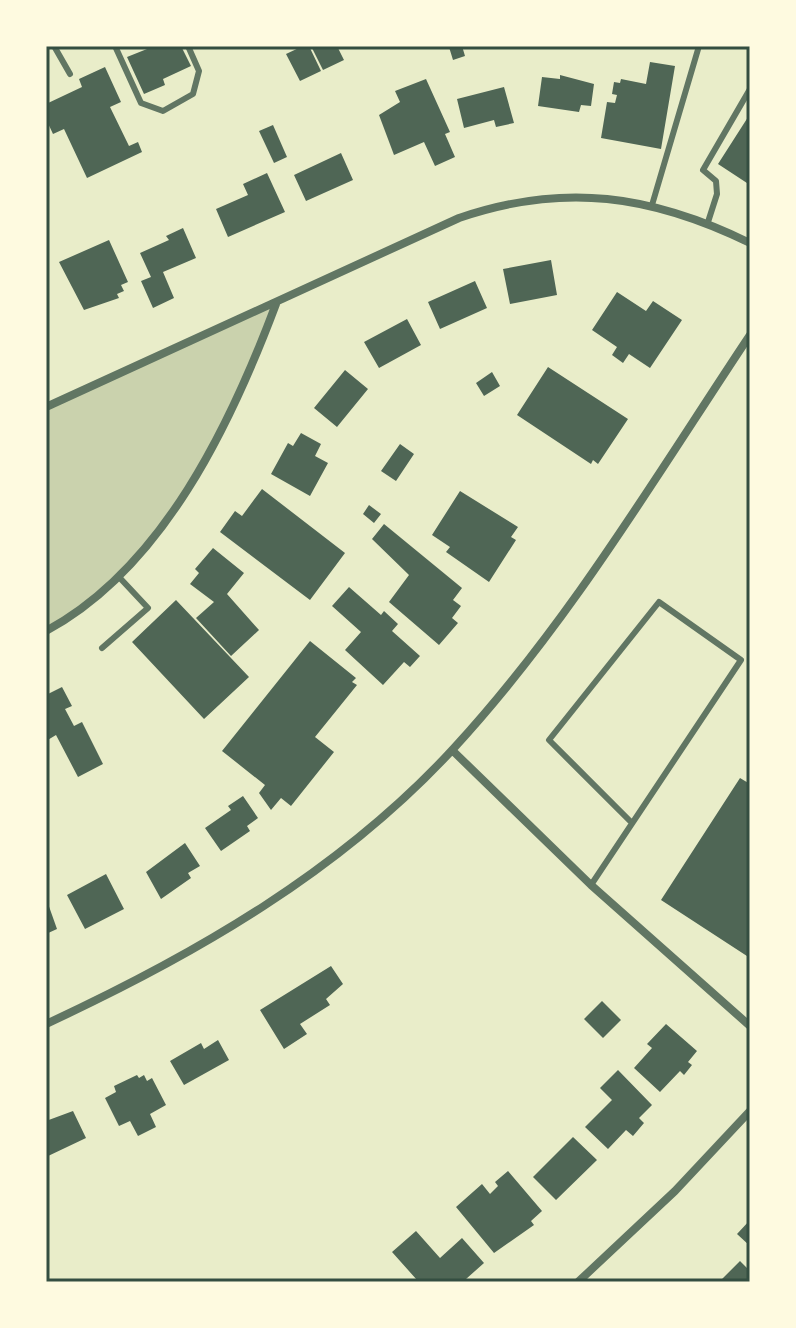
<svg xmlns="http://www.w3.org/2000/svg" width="796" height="1328" font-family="Jost,sans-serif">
	<rect width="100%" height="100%" fill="#e9edc9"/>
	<!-- green -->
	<path fill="#cad2ad" d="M276,304c-37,100 -87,199 -160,276 -19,20 -48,35 -70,51v-224z"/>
	<!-- building -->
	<path fill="#4f6655" d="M146,46h35l10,20 -28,13 2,6 -21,9 -17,-37 20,-8z
		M303,46h6l12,25 -21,10 -14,-27z
		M311,46h26l7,14 -21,10z
		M441,46h21l3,10 -12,4 -4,-13 -7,2z
		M650,62l25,4 -14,83 -60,-11 6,-36 8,1 2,-8 -5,-1 2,-12 6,1 1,-4 25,5z
		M105,67l16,35 -11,5 19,39 9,-4 4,10 -55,26 -23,-49 -11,5 -7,-15v-15l36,-17 -3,-8z
		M560,75l34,9 -3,22 -10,-1 -2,7 -41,-6 4,-29 18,2z
		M426,79l24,53 -5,2 10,23 -20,9 -11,-24 -30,13 -15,-40 21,-13 -5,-11z
		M504,87l10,36 -18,4 -2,-7 -30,8 -7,-29z
		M750,114v71l-32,-21z
		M273,125l14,32 -13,6 -15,-32z
		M341,153l12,27 -47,21 -12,-26z
		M267,173l18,39 -57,25 -12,-28 32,-14 -5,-11z
		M183,228l13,30 -33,14 11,26 -21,10 -12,-27 10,-4 -11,-24 29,-13 -3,-4z
		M109,240l19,42 -7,3 3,6 -7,3 2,4 -35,12 -25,-48z
		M551,260l6,35 -47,9 -7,-35z
		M475,281l12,27 -47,21 -12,-27z
		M617,292l29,19 7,-10 29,19 -32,48 -21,-14 -6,9 -11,-8 5,-8 -25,-17z
		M407,319l14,26 -42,23 -15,-26z
		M548,367l80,52 -30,45 -5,-4 -2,4 -74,-49z
		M345,370l23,19 -31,38 -23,-19z
		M492,372l8,14 -16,10 -8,-13z
		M301,433l20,11 -6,12 13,7 -18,33 -39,-22 17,-31 5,3z
		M400,444l14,10 -18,27 -15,-10z
		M262,489l83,64 -35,47 -90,-68 15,-21 7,5z
		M460,491l58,36 -7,10 5,3 -27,42 -43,-30 4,-5 -18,-12z
		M369,505l12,9 -7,9 -11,-9z
		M384,524l78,64 -9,12 8,6 -9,12 6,5 -19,22 -50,-43 20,-27 -37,-36z
		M213,548l31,25 -17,21 32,36 -28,26 -35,-38 18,-16 -24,-18 9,-11 -4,-4z
		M349,587l32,28 3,-4 14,13 -6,7 28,25 -10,11 -6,-5 -21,23 -38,-35 16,-18 -29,-26z
		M176,600l73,77 -45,42 -72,-77z
		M310,641l46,37 -4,4 5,3 -42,52 19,15 -43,54 -10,-8 -10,12 -12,-17 6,-8 -43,-34z
		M62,687l10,19 -7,3 9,17 8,-4 21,42 -25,13 -22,-42 -10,6v-46z
		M740,778l10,6v174l-89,-58z
		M243,796l15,22 -11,8 3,5 -29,20 -16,-23 26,-18 -3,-4z
		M185,843l15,23 -12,7 3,5 -30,21 -15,-27z
		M106,874l18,35 -39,20 -18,-34z
		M46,898l11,31 -11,5z
		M331,966l12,18 -17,15 4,6 -30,19 7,10 -23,15 -24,-39z
		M602,1001l19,19 -18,18 -19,-19z
		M666,1024l31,27 -9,11 4,3 -8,10 -4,-4 -20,21 -26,-24 18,-20 -5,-4z
		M218,1040l11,20 -45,25 -14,-24 31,-18 3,6z
		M618,1070l34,35 -13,13 5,5 -11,13 -7,-6 -18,19 -23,-22 27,-27 -12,-12z
		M137,1075l2,3 5,-3 3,6 5,-3 14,27 -16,9 6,13 -18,9 -8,-15 -11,5 -14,-28 11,-6 -2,-6z
		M73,1111l13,27 -40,19v-36z
		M573,1137l24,23 -41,40 -23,-23z
		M508,1171l34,40 -11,10 3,4 -40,28 -38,-46 26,-23 8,10 8,-8 -3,-4z
		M750,1220v26l-13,-12z
		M416,1231l24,27 22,-20 22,25 -18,16 3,3h-55l3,-2 -25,-28z
		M740,1261l10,10v11h-31z"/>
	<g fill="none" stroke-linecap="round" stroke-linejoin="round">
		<!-- service -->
		<path stroke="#617663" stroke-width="6" d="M54,46l16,28
			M115,46l26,57 22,8 30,-17 6,-23 -11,-25
			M652,205l47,-159
			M708,222l9,-28 -1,-13 -13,-11 47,-81
			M102,648l46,-40 -29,-31
			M591,885l150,-225 -82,-58 -110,138 82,82"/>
		<!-- minor -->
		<path stroke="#617663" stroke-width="8" d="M46,407l413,-189c105,-36 193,-23 291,25
			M46,631c117,-63 185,-207 230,-327
			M452,750l139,135 159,141
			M46,1024c149,-69 295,-153 408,-276 115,-125 202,-272 296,-413
			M578,1282l97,-91 75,-80"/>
	</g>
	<!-- border -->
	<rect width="796" height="1328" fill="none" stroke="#fefae0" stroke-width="96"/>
	<rect x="48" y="48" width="700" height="1232" fill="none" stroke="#344e41" stroke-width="3"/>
</svg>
